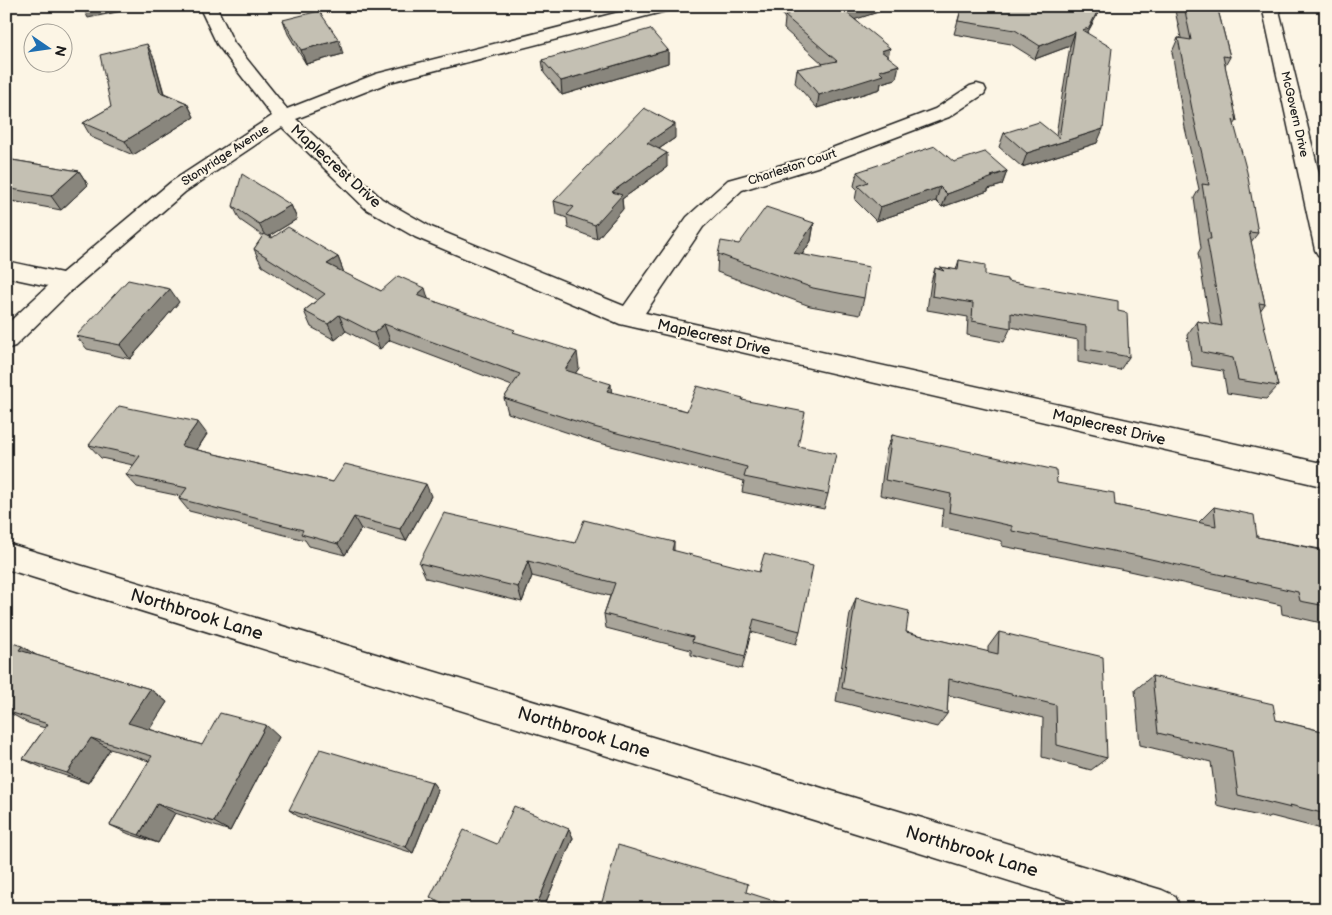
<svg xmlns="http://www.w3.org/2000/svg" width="1332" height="915" font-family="'Balsamiq Sans',sans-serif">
	<rect width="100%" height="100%" fill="#fcf5e5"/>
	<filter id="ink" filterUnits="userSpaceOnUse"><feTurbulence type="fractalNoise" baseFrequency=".02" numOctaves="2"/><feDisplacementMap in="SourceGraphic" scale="10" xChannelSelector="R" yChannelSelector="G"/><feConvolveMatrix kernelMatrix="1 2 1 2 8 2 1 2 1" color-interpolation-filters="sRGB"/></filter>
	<g filter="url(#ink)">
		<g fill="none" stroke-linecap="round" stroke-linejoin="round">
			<!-- street casing -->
			<g stroke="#1c1c1c" stroke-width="3">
				<path id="street" d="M199,6h17l18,37 53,66 89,-35 267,-68h29l-2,4 -280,72 -94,37 86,80 49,28 193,79 63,-89 41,-37 75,-21 132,-50 35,-23 7,-2 7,2 2,4 -2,4 -35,23 -132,50 -75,23 -39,37 -58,86 681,151v23l-706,-163 -205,-87 -49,-28 -84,-82 -97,65 -111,96 -59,58 -9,3v-24l42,-39 -42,-9v-16l56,12 109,-91 101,-66 -55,-72z
					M1262,6h16l48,196v55l-8,-2 -3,-5z
					M6,543l1156,347 13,6 6,13h-81l-1094,-340z"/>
			</g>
			<!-- street -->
			<use href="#street" fill="#fcf5e5" fill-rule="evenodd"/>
		</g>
		<!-- wall -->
		<path fill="#a9a59a" stroke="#1c1c1c" d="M781,6h116l-42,13 33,38 8,22 -15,4 -1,6 -63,19 -22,-25 2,-14 26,-5 -39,-35 1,-10 -5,-10z
			M962,6h140l-15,27 10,110 -75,24 -23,-20 5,-14 52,2 14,-89 -35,13 -24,-15 -57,-10z
			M1174,6h43l13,51 -5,9 12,55 -3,4 24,108 -7,9 14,62 -5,7 18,75 -12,13 -39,-6 -4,-22 -31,-5 -5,-31 10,-14 13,3 -12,-71 3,-5 -7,-50 5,-9 -14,-61 -13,-76 6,-14h3z
			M1326,16v15l-4,-10z
			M283,20l60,34 -37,10 -18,-30z
			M668,50v13l-106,32 -18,-22 -2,-13z
			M154,58l10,35 23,10 7,14 -61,38 -42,-18 -8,-14 28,-16z
			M675,138l-16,11 8,18 -45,32 1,10 -26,30 -29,-11 -1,-10 -11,-4 -2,-13z
			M6,159l73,12 9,14 -27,25 -55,-10z
			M954,162l53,9 -5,14 -14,4v2l-46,16 -6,-6 -60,20 -21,-21 2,-11 -3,-3 3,-14z
			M291,205l6,14 -28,17 69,21 6,16 37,18 47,8 87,34 64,35 -4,5 37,20 75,18 56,-13 -1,2 56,46 30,48 -4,15 -82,-17 2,-11 -148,-39 -88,-29 -4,-15 8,-12 -122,-46 -10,9 -34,-18 -11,9 -24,-13 -7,-16 13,-11 -55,-34 -8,-17 9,-13 -23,-16 -7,-14z
			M814,223l-3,18 -9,14 62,43 -4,17 -50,-9 -93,-34 1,-18 21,-10z
			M959,260l26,15 133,36 11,46 -9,13 -42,-8v-22l-67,-13 -7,15 -37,-7 1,-18 -41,-7 4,-28 4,-14 5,1v-2l16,3z
			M179,302l-49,57 -43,-10 -11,-13z
			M207,434l-10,16 136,32 98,14 -25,45 -45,-12 -16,26 -36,-9 -4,-6 -116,-29 -10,-12 1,-3 -43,-9 -11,-12 7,-10 -32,-7 -12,-13z
			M892,435l165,48 58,22 84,18v-1l15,-15 43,30 68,13 1,-1v75l-44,-10 -1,-9 -161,-36 -118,-23v-5l-61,-14 2,-18 -63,-14 6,-44z
			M674,542v9l126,80 -4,13 -45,-12 -9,37 -51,-14v-5l-85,-22 -2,-14 6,-18 -78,-20 -10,26 -96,-24 -7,-15 156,-20z
			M856,598l50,34 82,20v-5l11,-15 108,126 -16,12 -49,-13 1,-39 -95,-23 -1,19 -10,13 -101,-26 14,-87z
			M6,641l30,14 114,34 17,13 -18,27 53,16 77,-8 -49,94 -55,-18 -17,30 -29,-9 -19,-9 39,-64 -39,-12 -22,34 -43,-14 -22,-10 22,-31 -17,-5 -22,-12z
			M1152,676l124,44 50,12v98l-55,-14 -4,2 -50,-12 -6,-44 -71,-17 -5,-55z
			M432,782l6,8 -25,63 -114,-36 -10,-7z
			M569,829l4,9 -30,71h-93l-10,-5 -10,-7 67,-53z"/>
		<!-- shaded-wall -->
		<path fill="#89867d" stroke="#1c1c1c" d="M82,6h39l1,5 -34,7z
			M856,6h41l-56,18 2,-14z
			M1100,6h2l-19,35 -1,-11z
			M1075,32l-5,14 -35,13 5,-13z
			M339,40l4,14 -37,10 -5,-14z
			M147,44l7,14 13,48 -7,-14z
			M890,48l-3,13 -6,-10z
			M668,50v13l-106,32 -1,-14z
			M899,65l-3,14 -15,4 -1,6 -63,19 2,-13 60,-24z
			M187,103l7,14 -61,38 -8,-14z
			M675,124v14l-28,19v-14z
			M1103,129l-6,14 -75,24 5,-14z
			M667,153v14l-45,32 1,10 -26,30 -2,-14 17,-33z
			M79,171l9,14 -27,25 -10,-14z
			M1007,171l-5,14 -14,4v2l-46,16 5,-13z
			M940,187l-4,14 -60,20 4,-14z
			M291,205l6,14 -31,19 -7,-14z
			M814,223l-3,18 -20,30 3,-18z
			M338,257l6,16 -17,-9z
			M425,288l5,17 -13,-10z
			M170,289l9,13 -49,57 -10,-14z
			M339,315l7,16 -11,9 -7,-16z
			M384,324l6,16 -10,9 -6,-16z
			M577,352l2,16 -12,18 -2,-16z
			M611,384l1,16 -5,-9z
			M198,422l9,12 -16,24 -10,-12z
			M426,484l5,12 -25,45 -6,-12z
			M354,517l7,12 -16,26 -7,-11z
			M528,561l4,15 -10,26 -4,-15z
			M22,646l20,13 -23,-9z
			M150,689l17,13 -21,33 -18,-12z
			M266,725l13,12 -49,94 -16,-9z
			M91,738l19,11 -22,34 -21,-10z
			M432,782l6,8 -25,63 -7,-6z
			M157,804l18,9 -17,30 -19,-8z
			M569,829l4,9 -30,71h-8z"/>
		<!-- building -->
		<path fill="#c4c0b3" stroke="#1c1c1c" d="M787,6h69l-13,4 47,38 -9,3 18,14 -20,6 4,4 -64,20 -22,-26 40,-8 -52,-45 5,-3z
			M962,6h138l-11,22 -7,2 30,18 -9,81 -76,24 -23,-20 35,-11 20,16 16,-106 -35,14 -25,-16 -57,-9z
			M1184,6h33l13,51 -7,-1 14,65 -4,-1 14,52 11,61 -9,-1 16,72 -6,-1 19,83 -40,-6 -5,-22 -31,-6 -5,-31 25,5 -15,-87h4l-9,-55 7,1 -16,-71 -15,-76 13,2z
			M319,11l20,29 -38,10 -18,-30z
			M650,29l18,21 -107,31 -19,-21z
			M147,44l13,48 27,11 -62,38 -42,-18 28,-16 -11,-52z
			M644,108l31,16 -28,19 20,10 -55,39 10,3 -27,30 -28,-10 7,-8 -20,-6z
			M935,146l19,16 31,-10 22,19 -16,5 2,1 -46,17 -7,-7 -60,20 -22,-21 10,-4 -11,-10z
			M6,159l73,12 -28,25 -45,-8z
			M242,174l49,31 -32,19 -26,-18z
			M766,207l48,16 -20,30 75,14 -5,31 -51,-10 -95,-34 3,-13 18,3z
			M288,227l50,30 -11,7 54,27 17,-15 27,12 -8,7 98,35 -2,2 64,20 -12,18 46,14 -4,7 80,20 10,-25 46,12 -1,2 63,12 -7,34 38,8 -8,40 -84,-17 3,-10 -153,-40 -90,-29 16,-24 -136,-50 -10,9 -35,-18 -11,9 -24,-13 21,-17 -71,-45 10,-15 8,4z
			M959,260l26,5v10l22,4v2l111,20v10l9,2 2,44 -43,-8v-23l-75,-13v15l-39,-7 1,-18 -41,-7 3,-28 9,3 -4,-4 18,3z
			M128,280l42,9 -50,56 -44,-9z
			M119,406l79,16 -17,24 152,36 12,-18 81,20 -26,45 -46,-12 -16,27 -37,-10 2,-4 -124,-31 8,-11 -61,-13 14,-19 -51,-11z
			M892,435l164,35 1,13 57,10 1,12 101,21 -2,-19 40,8 3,22 69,14v55l-26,-5 -2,-9 -165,-37 -121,-24v-5l-63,-14 2,-18 -66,-14z
			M444,513l131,30 9,-23 90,22 -2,8 87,22 5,-18 49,12 -13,65 -46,-12 -9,37 -53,-14 1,-5 -89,-23 11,-31 -87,-22 -10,26 -99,-24z
			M856,598l53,13 -3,21 92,22 1,-22 104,25 4,101 -50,-13 -1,-40 -107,-26 -2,35 -105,-26z
			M6,641l16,5 -3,4 131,39 -22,34 74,22 18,-32 46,12 -52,97 -57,-18 -18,31 -29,-10 42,-69 -61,-18 -24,35 -44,-14 25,-35 -42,-13 4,-5 -4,-1z
			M1152,676l121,28 3,16 50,12v82l-36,-9 1,3 -53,-13 -6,-44 -74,-18z
			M320,749l112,33 -26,65 -117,-37z
			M514,806l55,23 -34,80h-79l-26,-12 34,-67 33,14z
			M618,845l130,39 -2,8 53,17h-199z"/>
	</g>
	<g text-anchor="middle" stroke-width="4.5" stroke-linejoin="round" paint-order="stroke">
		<!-- far-street labels -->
		<g font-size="12" fill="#1c1c1c" stroke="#fcf5e5">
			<text transform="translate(1295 114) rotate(77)" y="4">McGovern Drive</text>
			<text transform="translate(225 155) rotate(-33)" y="4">Stonyridge Avenue</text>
			<text transform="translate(792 167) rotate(-18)" y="4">Charleston Court</text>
		</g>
		<!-- street labels -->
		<g font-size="15" fill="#1c1c1c" stroke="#fcf5e5">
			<text transform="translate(336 166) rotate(42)" y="5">Maplecrest Drive</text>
			<text transform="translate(714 337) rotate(13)" y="5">Maplecrest Drive</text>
			<text transform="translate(1109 427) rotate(13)" y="5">Maplecrest Drive</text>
		</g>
		<!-- near-street labels -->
		<g font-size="18" fill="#1c1c1c" stroke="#fcf5e5">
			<text transform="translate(197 614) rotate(17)" y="6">Northbrook Lane</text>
			<text transform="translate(584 732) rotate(17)" y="6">Northbrook Lane</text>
			<text transform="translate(972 851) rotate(17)" y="6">Northbrook Lane</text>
		</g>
	</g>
	<!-- margin -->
	<rect width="1332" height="915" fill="none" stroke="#fcf5e5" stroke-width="25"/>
	<rect x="12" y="12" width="1307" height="890" fill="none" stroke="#1c1c1c" stroke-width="2" filter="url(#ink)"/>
	<!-- north arrow -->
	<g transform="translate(48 48) rotate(103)"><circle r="24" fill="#fcf5e5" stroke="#a29e95"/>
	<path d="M0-4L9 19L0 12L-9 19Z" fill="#1f6fb2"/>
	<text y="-8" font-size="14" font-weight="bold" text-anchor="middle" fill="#1c1c1c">N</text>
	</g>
</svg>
